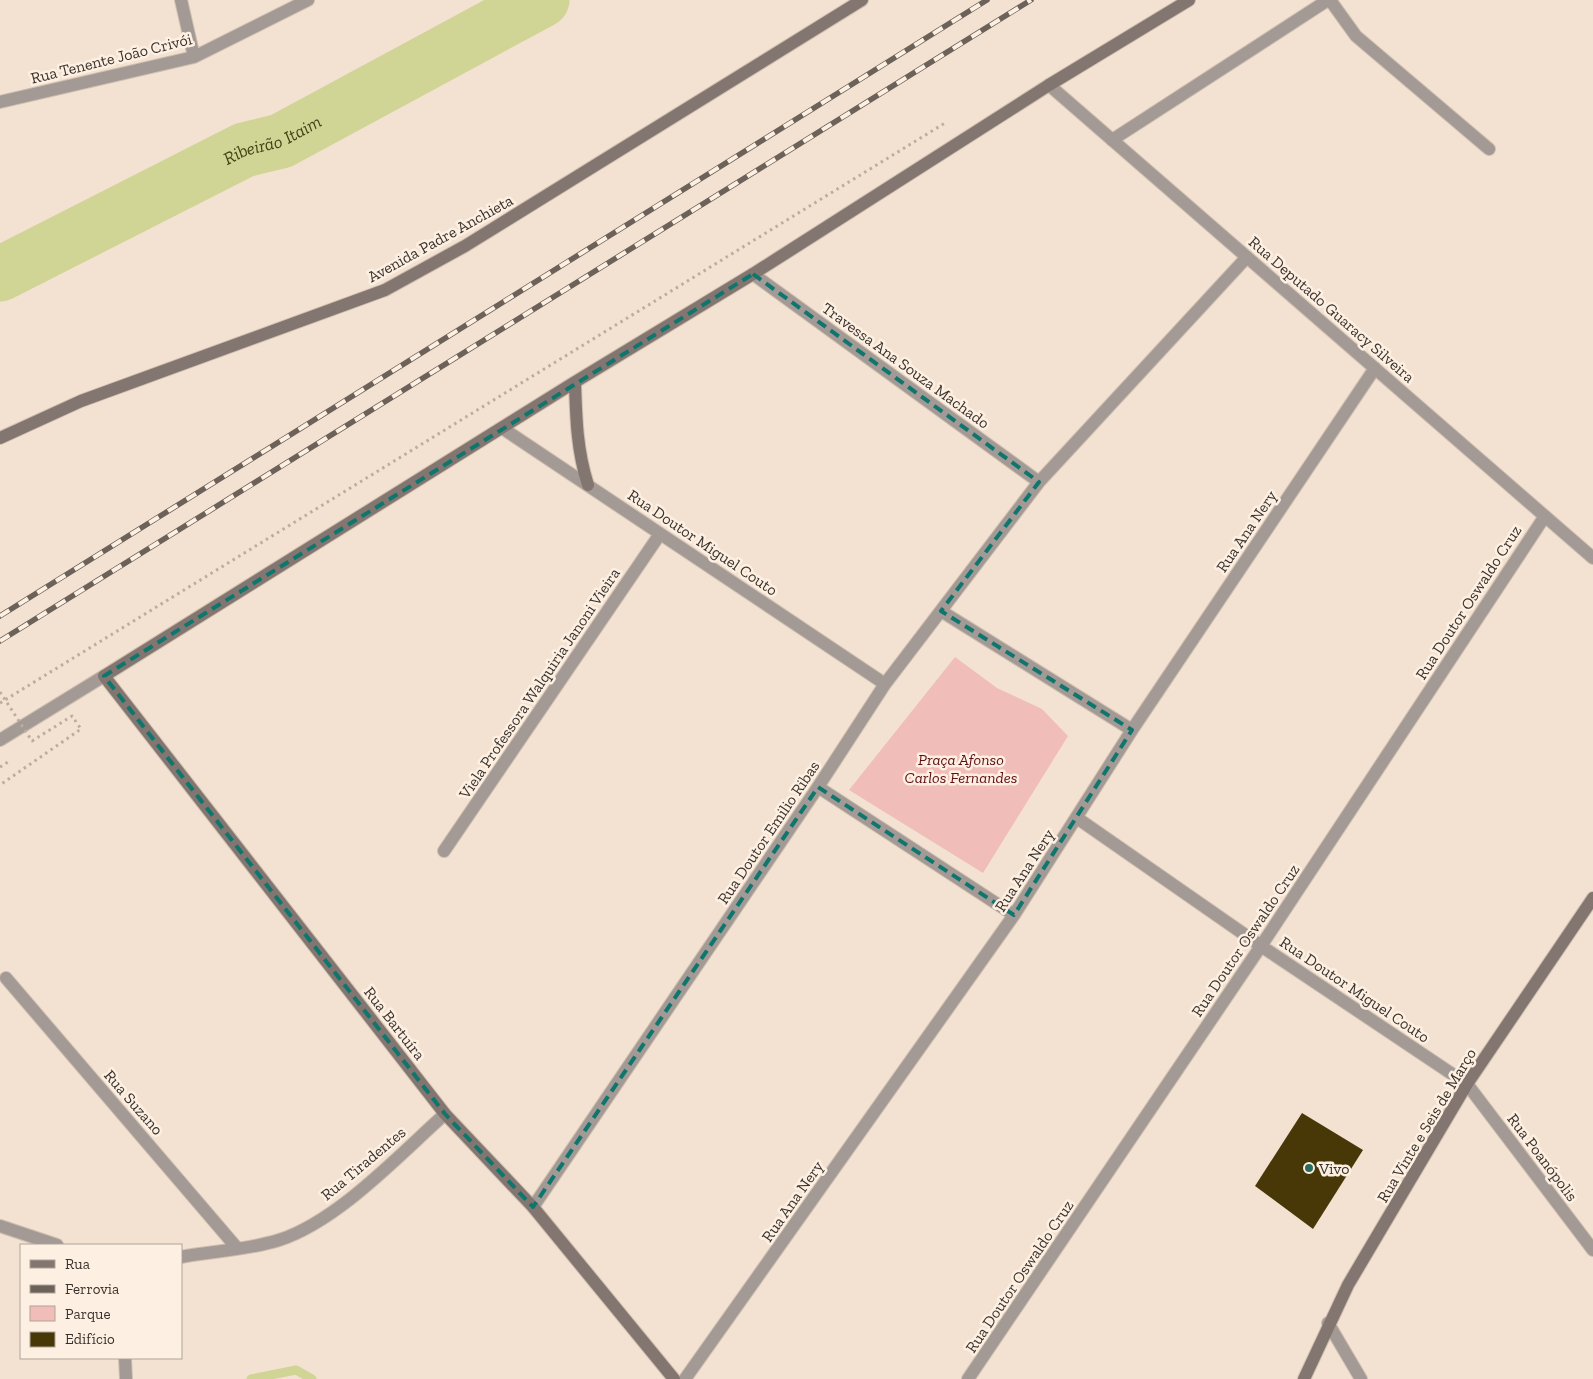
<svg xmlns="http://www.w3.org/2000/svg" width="1593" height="1379" font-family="'Zilla Slab',serif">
	<rect width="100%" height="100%" fill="#f3e2d1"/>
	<!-- green -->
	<path fill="#f0bdb9" d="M955,657l42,31 45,21 26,27 -85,137 -134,-83z"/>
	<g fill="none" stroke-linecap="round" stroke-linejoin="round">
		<!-- stream -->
		<path stroke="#d0d495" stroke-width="9" d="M251,1379l45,-9 16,9"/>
		<!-- river -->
		<path stroke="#d0d495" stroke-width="55" id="s1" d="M0,274l244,-124 37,-9 261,-141"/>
	</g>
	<!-- building -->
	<path fill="#483808" d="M1302,1113l61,37 -50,79 -58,-43z"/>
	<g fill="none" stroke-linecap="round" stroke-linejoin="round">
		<!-- service casing -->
		<g stroke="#cebfb0" stroke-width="14">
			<path id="service" d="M1330,0l26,36 133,113
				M1112,140l216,-140"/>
		</g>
		<!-- minor casing -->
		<g stroke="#cebfb0" stroke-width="14">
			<path id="minor" d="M181,0l13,57
				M1049,85l544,473
				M0,102l194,-45 114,-57
				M753,274l286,208
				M502,428l383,256
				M941,611l191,119
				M818,787l196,128
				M1077,818l184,128 206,138 126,166
				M444,851l216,-317
				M6,978l231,270
				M533,1207l285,-420 67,-103 154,-202 208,-225
				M0,1226l57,19
				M181,1257c32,-6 67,-7 98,-17 59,-19 120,-85 166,-126
				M1328,1323l33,56
				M125,1358l1,21
				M685,1379l329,-464 118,-185 243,-362
				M968,1379l293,-433 284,-430"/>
		</g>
		<!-- tertiary casing -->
		<g stroke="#cebfb0" stroke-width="14">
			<path id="tertiary" d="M0,740l104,-64"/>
		</g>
		<!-- secondary casing -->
		<g stroke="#cebfb0" stroke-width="14">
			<path id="secondary" d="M575,382c1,36 2,69 13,103
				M0,438l81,-37 304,-111 80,-44 397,-246
				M674,1379l-141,-172 -88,-93 -341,-438 471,-294 178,-108 296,-189 140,-85
				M1304,1379l44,-94 119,-201 126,-186"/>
		</g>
		<!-- path -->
		<path stroke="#bbad9f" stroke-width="3" stroke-dasharray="2.5 4" stroke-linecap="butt" d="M0,703l945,-580
			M0,767l8,-5"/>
		<!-- service -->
		<use href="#service" stroke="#a39995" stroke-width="12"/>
		<!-- minor -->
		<use href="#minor" stroke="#a39995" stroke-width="12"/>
		<!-- tertiary -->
		<use href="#tertiary" stroke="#a39995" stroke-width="12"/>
		<!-- secondary -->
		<use href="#secondary" stroke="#83756f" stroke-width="12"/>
		<!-- rail casing -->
		<g stroke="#6c6259" stroke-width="5.5">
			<path id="rail" d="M0,616l987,-616
				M0,641l1031,-641"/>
		</g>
		<!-- rail -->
		<use href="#rail" stroke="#fdf0e2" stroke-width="4" stroke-dasharray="11" stroke-linecap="butt"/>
		<!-- path-bridge -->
		<path stroke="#bbad9f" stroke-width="3" stroke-dasharray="2.5 4" stroke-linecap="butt" d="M0,692l32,49 40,-25 9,13 -81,56"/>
	</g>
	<!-- marked area -->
	<path fill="none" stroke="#0f766e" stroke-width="4" stroke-dasharray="10 6" stroke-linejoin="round" d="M753,274l286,208 -98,129 191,119 -118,185 -196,-128 -285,420 -88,-93 -341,-438z"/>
	<!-- markers -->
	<circle fill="#286c5d" stroke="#fdf0e2" stroke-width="2" cx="1309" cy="1168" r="5"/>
	<g text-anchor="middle" stroke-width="5" stroke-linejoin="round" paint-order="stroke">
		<!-- street labels -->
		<g font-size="16" fill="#39322c" stroke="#fdf0e2">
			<text transform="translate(111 58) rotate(-14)" y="6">Rua Tenente João Crivói</text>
			<text transform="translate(440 238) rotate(-29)" y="6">Avenida Padre Anchieta</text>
			<text transform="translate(1332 309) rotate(41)" y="6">Rua Deputado Guaracy Silveira</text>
			<text transform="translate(906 365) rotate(36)" y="6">Travessa Ana Souza Machado</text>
			<text transform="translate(1246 531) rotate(-56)" y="6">Rua Ana Nery</text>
			<text transform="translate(703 542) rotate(34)" y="6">Rua Doutor Miguel Couto</text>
			<text transform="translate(1468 602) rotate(-57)" y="6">Rua Doutor Oswaldo Cruz</text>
			<text transform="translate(539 683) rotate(-56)" y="6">Viela Professora Walquiria Janoni Vieira</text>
			<text transform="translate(768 832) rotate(-56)" y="6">Rua Doutor Emilio Ribas</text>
			<text transform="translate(1024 870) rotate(-57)" y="6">Rua Ana Nery</text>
			<text transform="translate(1245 940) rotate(-56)" y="6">Rua Doutor Oswaldo Cruz</text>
			<text transform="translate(1355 989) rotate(34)" y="6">Rua Doutor Miguel Couto</text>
			<text transform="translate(395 1023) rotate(52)" y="6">Rua Bartuíra</text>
			<text transform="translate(134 1102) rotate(49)" y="6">Rua Suzano</text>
			<text transform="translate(1426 1125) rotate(-59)" y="6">Rua Vinte e Seis de Março</text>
			<text transform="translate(1543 1157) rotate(53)" y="6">Rua Poanópolis</text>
			<text transform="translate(363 1163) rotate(-40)" y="6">Rua Tiradentes</text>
			<text transform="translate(792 1201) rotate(-55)" y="6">Rua Ana Nery</text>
			<text transform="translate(1019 1276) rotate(-56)" y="6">Rua Doutor Oswaldo Cruz</text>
		</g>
		<!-- park labels -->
		<g font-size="16" font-style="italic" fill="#5f0f15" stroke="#fdf0e2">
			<text x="961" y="765">Praça Afonso<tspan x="961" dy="18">Carlos Fernandes</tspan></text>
		</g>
		<!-- poi labels -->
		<g font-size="16" fill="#39322c" stroke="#fdf0e2" text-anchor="start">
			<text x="1319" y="1174">Vivo</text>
		</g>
		<!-- water labels -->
		<g font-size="18" font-style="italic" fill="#434415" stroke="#fdf0e2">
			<text dy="6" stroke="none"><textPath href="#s1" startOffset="304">Ribeirão Itaim</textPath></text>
		</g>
	</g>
	<!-- legend -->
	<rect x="20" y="1244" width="162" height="115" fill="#fdf0e2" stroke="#afa499"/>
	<rect x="30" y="1260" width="25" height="8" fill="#83756f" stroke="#afa499"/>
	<text x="65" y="1269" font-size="15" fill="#39322c">Rua</text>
	<rect x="30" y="1285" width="25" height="8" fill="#6c6259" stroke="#afa499"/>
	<text x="65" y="1294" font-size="15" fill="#39322c">Ferrovia</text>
	<rect x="30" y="1306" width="25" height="15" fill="#f0bdb9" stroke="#afa499"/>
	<text x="65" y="1319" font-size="15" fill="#39322c">Parque</text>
	<rect x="30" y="1332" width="25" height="15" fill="#483808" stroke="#afa499"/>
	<text x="65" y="1344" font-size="15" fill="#39322c">Edifício</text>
</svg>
